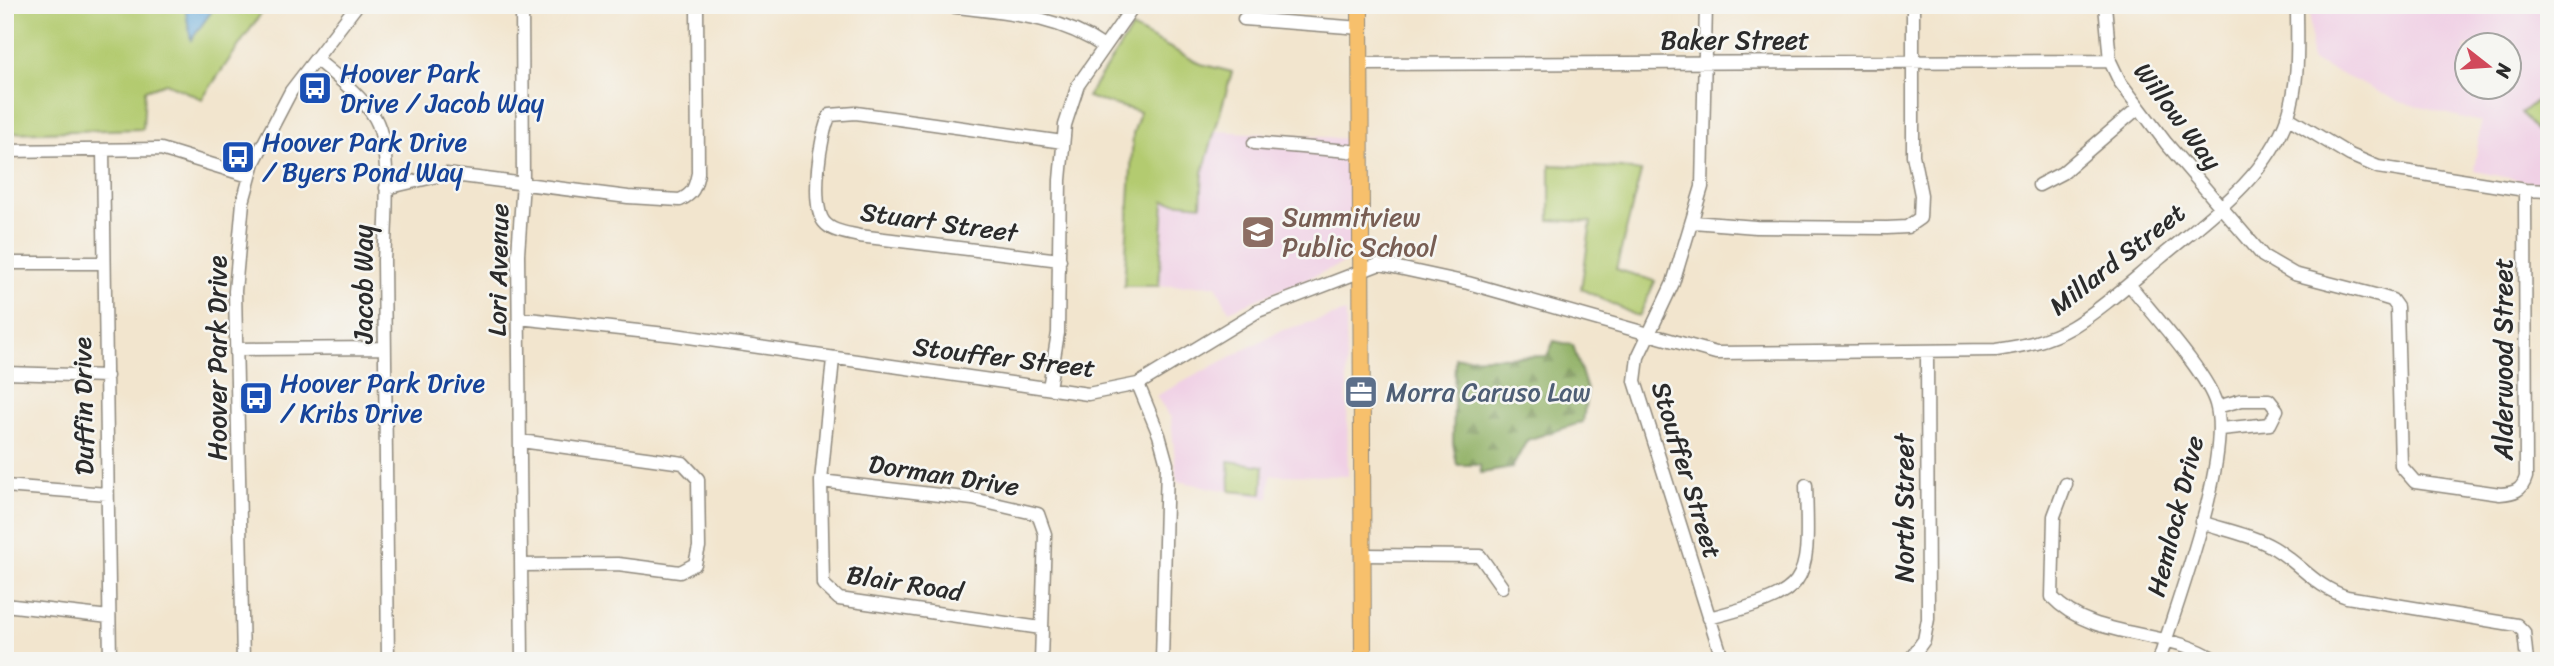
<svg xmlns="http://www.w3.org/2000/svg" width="2554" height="666" font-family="Sriracha,sans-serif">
	<defs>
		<pattern id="forest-firs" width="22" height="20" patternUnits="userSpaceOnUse" patternTransform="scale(1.75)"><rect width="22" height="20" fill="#8eaf62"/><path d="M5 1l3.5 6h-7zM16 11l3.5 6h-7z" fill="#748f51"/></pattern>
	</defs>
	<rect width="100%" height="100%" fill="#f6f6f2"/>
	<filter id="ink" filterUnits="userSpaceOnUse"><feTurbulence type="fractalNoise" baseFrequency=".0143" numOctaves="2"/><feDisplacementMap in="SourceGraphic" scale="14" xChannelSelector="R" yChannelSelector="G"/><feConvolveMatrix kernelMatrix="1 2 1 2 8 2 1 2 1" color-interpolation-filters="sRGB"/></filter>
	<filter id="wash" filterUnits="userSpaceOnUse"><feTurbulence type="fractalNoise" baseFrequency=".00686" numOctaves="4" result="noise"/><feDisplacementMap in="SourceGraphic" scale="28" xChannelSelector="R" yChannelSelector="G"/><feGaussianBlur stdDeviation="1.57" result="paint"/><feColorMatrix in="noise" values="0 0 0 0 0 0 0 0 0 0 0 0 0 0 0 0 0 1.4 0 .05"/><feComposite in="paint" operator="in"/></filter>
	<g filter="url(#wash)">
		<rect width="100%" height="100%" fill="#f2e5ce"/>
		<!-- built -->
		<path fill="#f0d0e5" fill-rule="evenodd" d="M2310,5h239v177l-14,1 -61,-12 7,-49 -81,-20 -89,-42zM2466,46h42v42h-42z
			M1215,131l137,8 2,120 -125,52 -13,-26 -57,1 5,-85 37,4 2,-33z
			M1346,312l2,164 -77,-1 -2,24 -92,-18 -6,-63 -15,-22 124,-65z"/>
		<!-- forest -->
		<path fill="url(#forest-firs)" stroke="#5c6d46" stroke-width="2" d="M1554,341l19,4 14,45 -4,32 -56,18 -15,28 -31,5 -1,-8h-23l-4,-22 2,-85 92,-2z"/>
		<!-- green -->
		<path fill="#b3cb70" stroke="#6f7b4e" stroke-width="2" d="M5,5h262l-65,94 -36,-16 -21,7 -2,39 -138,4z
			M1132,28l69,36 31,8 -29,100 -2,33 -37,-4 -5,85h-35l9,-152 7,-22 -53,-15z
			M2537,100l12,18 -14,12 -14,-17z
			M1550,165l71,3 20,4 -25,97 39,12 -16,36 -58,-28 10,-67 -41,-2z
			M1229,461l35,5 -2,28 -32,-3z"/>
		<!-- water -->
		<path fill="#62a7d8" stroke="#466982" stroke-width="2" d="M185,5h31l-25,35 -6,-33z"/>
	</g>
	<g filter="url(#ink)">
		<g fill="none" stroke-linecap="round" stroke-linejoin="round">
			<!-- minor casing -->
			<g stroke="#8e887c" stroke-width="15">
				<path id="minor" d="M522,5l1,177 -5,72 4,407
					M942,5c56,8 114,8 162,42
					M1706,5l-4,182 -29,96 -35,74 -3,24 88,280
					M2105,5l5,56 10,21 46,61 97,113 31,18 85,22 13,4 5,7 4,159 14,16 85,12c14,-1 22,-3 26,-17l-1,-287
					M1244,19l117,9
					M317,60c20,17 45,36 58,58 17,30 11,107 9,142l4,401
					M1361,64l749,-3
					M2287,117l63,38 28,12 147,23 24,1
					M1254,143l107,9
					M103,150l7,511
					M5,151l156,-2 88,27
					M2039,185l23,-12 76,-65
					M386,188l60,-14 182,23 52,3c13,-6 15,-12 18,-27l-1,-168
					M1693,222l63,5 131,1 20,-1 13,-9 1,-23 -8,-40v-150
					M1060,260l-201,-24c-11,-3 -27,-4 -35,-14 -14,-17 -4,-88 6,-107l26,-2 207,29
					M5,263h98
					M2129,284c21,27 79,90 87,120 16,55 -39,197 -57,257
					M519,318l156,17 413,59 50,-10 120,-73 122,-47 88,19 248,70 280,-3c27,-4 52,-9 76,-23 31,-19 60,-46 88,-69 49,-41 106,-80 128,-142 12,-36 9,-73 9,-111
					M237,349l148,-1
					M833,359l-12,122 2,103 16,15 202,29
					M5,373l102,3
					M1138,384l21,51 8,29 -5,197
					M1049,388l9,-55 2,-153 5,-55 13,-40 56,-80
					M2217,407l25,-7h27l8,10 -7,14 -49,5
					M521,441l162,22 15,16 1,68 -4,17 -15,8 -62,-8 -97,1
					M821,481l152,18 65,15 7,20 -4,127
					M2066,484l-12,32 -2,81c41,44 118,31 165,64
					M5,486l102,8
					M2201,522c24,8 51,13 73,26 28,17 40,38 73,49l170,28 7,7 3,29
					M1362,555l118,1 22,31
					M5,605l104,12
					M1709,618c103,-27 100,-31 97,-133
					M243,661l-8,-370 8,-89 11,-40 37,-71 66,-86
					M1909,661l15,-21 4,-21 -1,-268"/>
			</g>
			<!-- major casing -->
			<g stroke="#8e887c" stroke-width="18">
				<path id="major" d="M1360,5l3,656"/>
			</g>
			<!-- minor -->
			<use href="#minor" stroke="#fff" stroke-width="12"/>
			<!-- major -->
			<use href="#major" stroke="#f7c06c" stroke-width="16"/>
		</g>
	</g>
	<!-- icons -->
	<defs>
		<g id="bus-square" transform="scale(1.75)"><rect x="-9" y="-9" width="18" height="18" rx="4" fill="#1a4fb4" stroke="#f6f6f2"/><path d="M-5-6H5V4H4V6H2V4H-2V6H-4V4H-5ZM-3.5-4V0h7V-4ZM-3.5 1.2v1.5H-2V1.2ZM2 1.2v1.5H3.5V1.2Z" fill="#fff"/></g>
		<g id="school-square" transform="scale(1.75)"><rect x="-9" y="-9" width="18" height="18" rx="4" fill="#8d6e63" stroke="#f6f6f2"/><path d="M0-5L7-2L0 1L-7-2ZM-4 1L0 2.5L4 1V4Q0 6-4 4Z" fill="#fff"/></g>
		<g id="office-square" transform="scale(1.75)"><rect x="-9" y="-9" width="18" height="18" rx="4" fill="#5c6f8a" stroke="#f6f6f2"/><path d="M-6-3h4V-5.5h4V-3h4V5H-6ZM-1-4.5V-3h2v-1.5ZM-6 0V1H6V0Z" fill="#fff"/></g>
	</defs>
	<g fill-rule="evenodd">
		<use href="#bus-square" x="315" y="88"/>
		<use href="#bus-square" x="238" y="157"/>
		<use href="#school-square" x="1258" y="232"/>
		<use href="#office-square" x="1361" y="392"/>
		<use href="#bus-square" x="256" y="398"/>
	</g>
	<g text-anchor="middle" stroke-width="5" stroke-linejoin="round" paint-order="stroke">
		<!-- street labels -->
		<g font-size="26" fill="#2b2b2b" stroke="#f6f6f2">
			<text x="1735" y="49">Baker Street</text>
			<text transform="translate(2178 116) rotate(53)" y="9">Willow Way</text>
			<text transform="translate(939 222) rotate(8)" y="9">Stuart Street</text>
			<text transform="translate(2117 259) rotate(-38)" y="9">Millard Street</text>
			<text transform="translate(498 270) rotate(-89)" y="9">Lori Avenue</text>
			<text transform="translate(363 284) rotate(-90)" y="9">Jacob Way</text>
			<text transform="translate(1004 357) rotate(7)" y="9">Stouffer Street</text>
			<text transform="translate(217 358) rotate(-90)" y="9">Hoover Park Drive</text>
			<text transform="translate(2503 359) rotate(-90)" y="9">Alderwood Street</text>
			<text transform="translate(83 406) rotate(-91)" y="9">Duffin Drive</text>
			<text transform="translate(1687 470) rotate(73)" y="9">Stouffer Street</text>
			<text transform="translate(944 475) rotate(9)" y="9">Dorman Drive</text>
			<text transform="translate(1904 508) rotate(-90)" y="9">North Street</text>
			<text transform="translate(2175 516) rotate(-76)" y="9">Hemlock Drive</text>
			<text transform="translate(905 583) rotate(9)" y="9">Blair Road</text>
		</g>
		<!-- transit labels -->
		<g font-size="26" fill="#164399" stroke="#f6f6f2" text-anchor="start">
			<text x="340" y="82">Hoover Park<tspan x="340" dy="30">Drive / Jacob Way</tspan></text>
			<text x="262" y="151">Hoover Park Drive<tspan x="262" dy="30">/ Byers Pond Way</tspan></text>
			<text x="280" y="392">Hoover Park Drive<tspan x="280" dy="30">/ Kribs Drive</tspan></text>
		</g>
		<!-- education labels -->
		<g font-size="26" fill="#785e54" stroke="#f6f6f2" text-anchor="start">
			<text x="1282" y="226">Summitview<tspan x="1282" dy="30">Public School</tspan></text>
		</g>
		<!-- service labels -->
		<g font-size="26" fill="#4e5e75" stroke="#f6f6f2" text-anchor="start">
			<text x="1386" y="401">Morra Caruso Law</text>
		</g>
	</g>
	<!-- margin -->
	<rect width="2554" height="666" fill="none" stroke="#f6f6f2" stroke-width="28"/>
	<!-- north arrow -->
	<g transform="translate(2488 66) rotate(107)"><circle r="33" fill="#f6f6f2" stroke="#a5a5a2" stroke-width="2"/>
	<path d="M0-5L12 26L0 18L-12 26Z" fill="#d1495b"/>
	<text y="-10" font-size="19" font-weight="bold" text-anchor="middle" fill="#2b2b2b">N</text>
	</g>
</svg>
